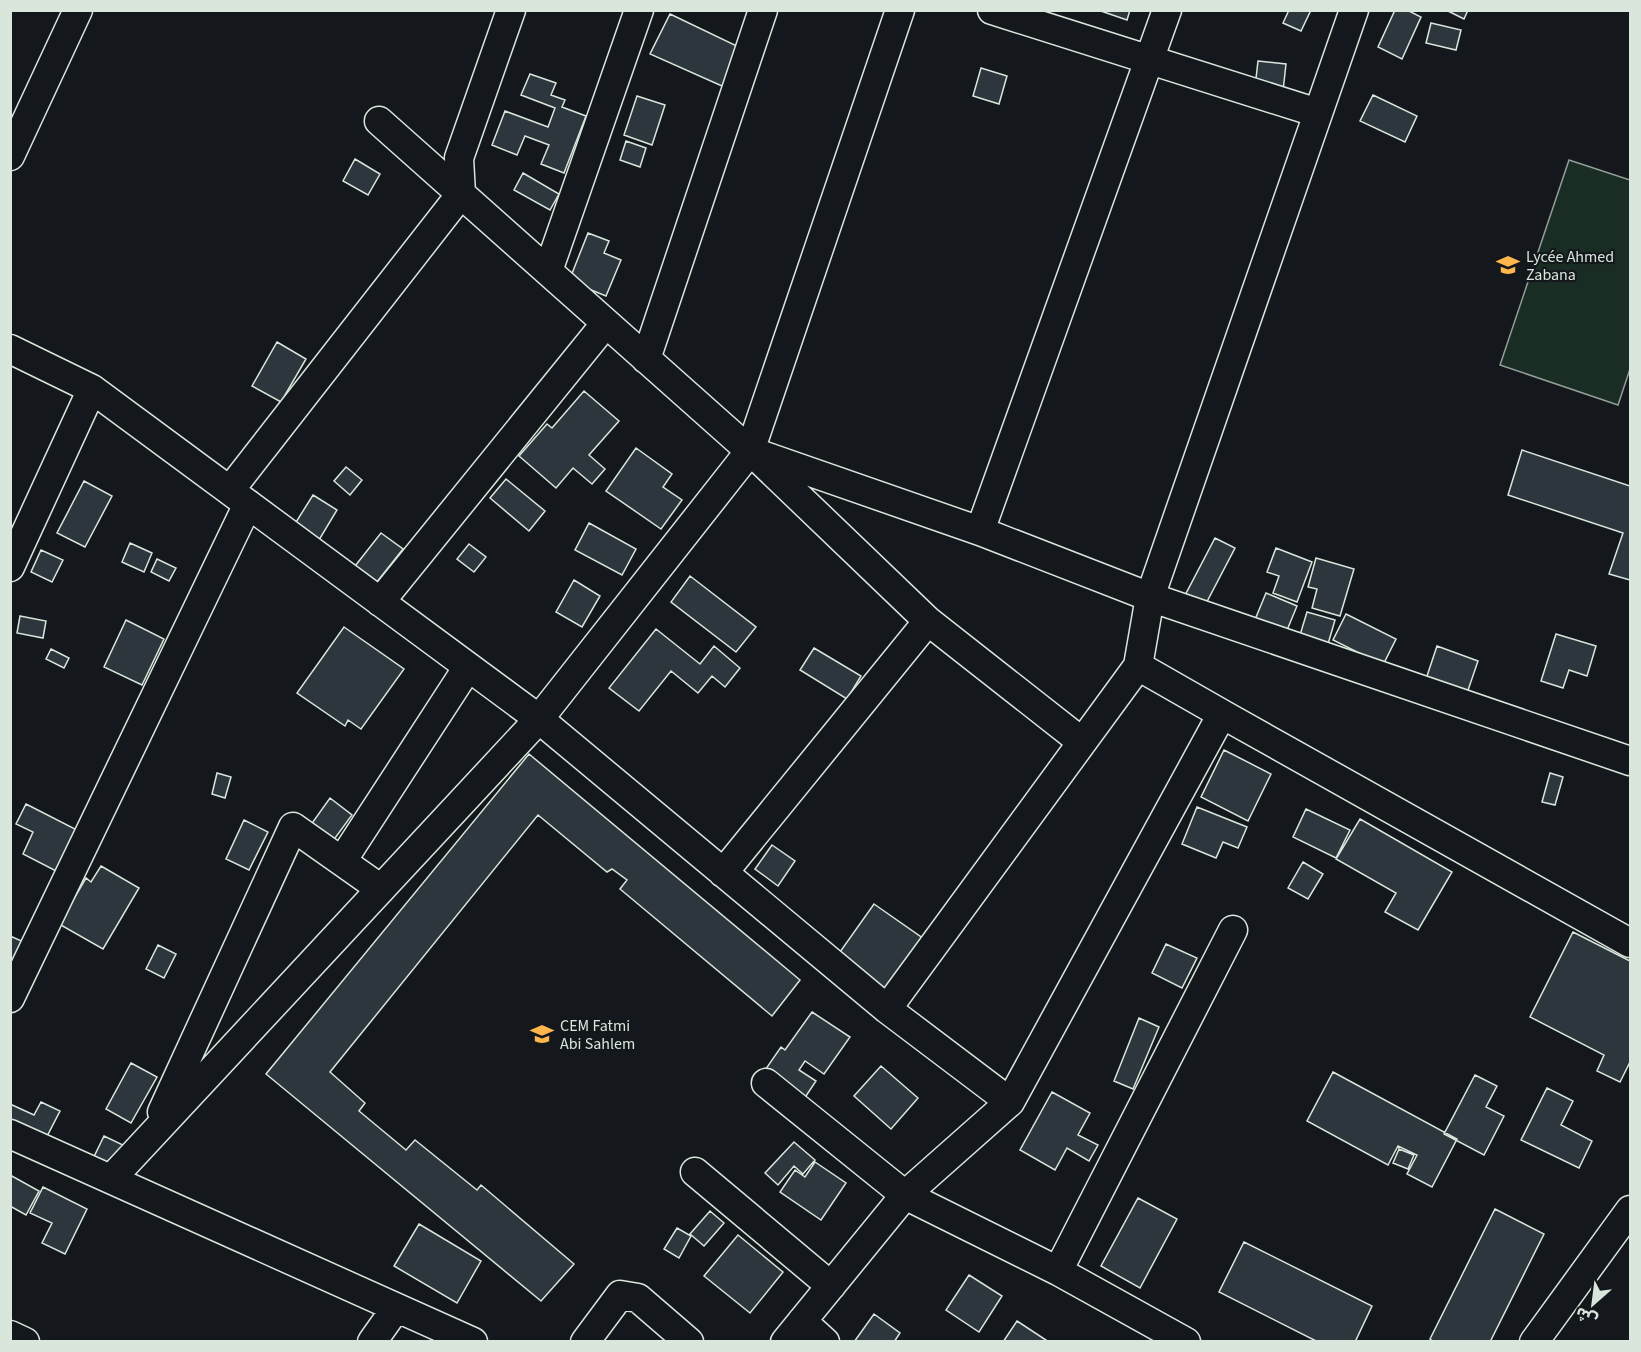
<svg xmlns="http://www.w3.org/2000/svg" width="1641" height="1352" font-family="'Source Sans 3','Noto Sans Arabic',sans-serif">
	<rect width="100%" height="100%" fill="#14181c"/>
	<!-- green -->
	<path fill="#1a2d24" stroke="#939e99" stroke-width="1.5" d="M1569,160l61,20v189l-12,36 -118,-40z"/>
	<!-- building -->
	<path fill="#2c363c" stroke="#d8e6dc" stroke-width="1.5" d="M1098,10h32l-3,10z
		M1289,10h22l-10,21 -18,-8z
		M1395,10h12l14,7 -19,42 -24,-12z
		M1446,10h22l-4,9z
		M670,14l71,34 -19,38 -72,-32z
		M1431,23l30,7 -5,20 -30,-7z
		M1258,61l28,3 -3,27 -28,-4z
		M981,68l26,8 -8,28 -26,-8z
		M530,74l26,9 -5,12 14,5 -3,7 24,9 -22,57 -23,-9 8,-19 -24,-9 -8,19 -25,-10 13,-34 43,16 7,-19 -34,-13z
		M1373,95l44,21 -12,26 -45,-21z
		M637,96l28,9 -13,40 -28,-10z
		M626,141l20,7 -6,19 -20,-7z
		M355,159l25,15 -12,21 -25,-14z
		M523,173l36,21 -9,16 -36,-20z
		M588,233l21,8 -5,12 17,7 -15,36 -37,-15z
		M277,342l29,17 -25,43 -29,-16z
		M584,391l35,30 -30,34 16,14 -13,15 -19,-16 -17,20 -37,-32 28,-32 5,4z
		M636,448l36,26 -9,13 19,13 -21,29 -55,-38z
		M1522,450l108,36v94l-21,-6 14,-41 -115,-38z
		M346,467l16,13 -12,15 -16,-14z
		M506,479l39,32 -16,20 -39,-33z
		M84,481l28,15 -27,51 -28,-14z
		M313,495l24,15 -24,40 -25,-15z
		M589,523l47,26 -14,26 -47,-25z
		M381,533l22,16 -34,43 -21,-17z
		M1215,538l20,10 -34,65 -20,-10z
		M130,543l22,10 -8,19 -22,-10z
		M469,544l17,13 -12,15 -17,-13z
		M1276,548l36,14 -15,40 -24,-9 6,-17 -12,-4z
		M41,550l22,10 -11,22 -21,-10z
		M1316,558l38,11 -14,47 -28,-8 5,-19 -9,-2z
		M157,559l19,9 -7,13 -18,-9z
		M690,576l66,51 -20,25 -65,-50z
		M574,580l26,16 -18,31 -26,-15z
		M1266,593l31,13 -12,29 -31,-13z
		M1307,612l28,8 -7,24 -28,-9z
		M1346,614l50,25 -13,26 -50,-25z
		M20,616l26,5 -3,17 -26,-5z
		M126,620l38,19 -22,46 -38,-18z
		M344,627l60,42 -43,60 -13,-9 -3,6 -48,-33z
		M656,629l44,35 14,-18 26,22 -15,19 -13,-11 -14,17 -27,-22 -32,40 -30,-23z
		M1556,634l40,12 -9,30 -18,-6 -6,18 -22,-7z
		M1437,646l41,15 -13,38 -41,-14z
		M814,648l47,28 -14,23 -47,-29z
		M51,649l18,9 -5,10 -18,-9z
		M1224,750l47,24 -23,47 -47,-24z
		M529,754l271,226 -28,36 -152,-127 7,-9 -15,-11 -5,3 -69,-57 -208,257 35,31 -6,8 47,39 9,-10 62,50 4,-5 93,79 -33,37 -275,-227z
		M217,773l14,4 -6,21 -13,-4z
		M1550,773l13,4 -8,28 -13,-3z
		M330,798l22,17 -25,34 -22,-16z
		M26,804l51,26 -21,41 -33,-17 10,-22 -17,-8z
		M1197,807l50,20 -9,21 -15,-6 -7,16 -34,-14z
		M1306,809l44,21 -14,28 -43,-21z
		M1360,819l92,53 -34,58 -33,-18 11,-19 -60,-34z
		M244,820l24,12 -19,38 -23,-11z
		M772,845l23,16 -17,25 -23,-17z
		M1303,862l20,12 -15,25 -20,-11z
		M101,866l38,22 -36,61 -44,-25 27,-46 5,4z
		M874,904l50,35 -43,62 -51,-35z
		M1573,932l57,29v101l-10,20 -23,-11 7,-16 -74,-38z
		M10,936l14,6 -10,19 -4,-2z
		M1166,944l31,14 -15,30 -30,-15z
		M158,945l18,9 -12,24 -18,-9z
		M812,1012l38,25 -26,37 -19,-13 -6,9 17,11 -22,33 -40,-28 27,-39 4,3z
		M1139,1018l20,9 -26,62 -19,-8z
		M131,1063l26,14 -26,46 -25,-14z
		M881,1066l37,32 -27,31 -37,-33z
		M1333,1072l124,67 -25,48 -25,-13 10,-19 -19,-9 -10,19 -81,-44z
		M1475,1075l22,11 -11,21 18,9 -20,39 -40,-21z
		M1547,1088l26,13 -12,24 31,16 -13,27 -58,-28z
		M1052,1092l38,21 -12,22 20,10 -9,16 -22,-13 -12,22 -35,-20z
		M41,1102l19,9 -16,31 -34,-16v-22l24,11z
		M104,1136l21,10 -15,29 -20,-10z
		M794,1142l21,18 -12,14 -9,-8 -16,19 -13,-12z
		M1399,1149l15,6 -6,14 -15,-6z
		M815,1162l31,21 -25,37 -41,-28 15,-22 10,7z
		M10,1175l29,16 -13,24 -16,-9z
		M43,1187l44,22 -22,45 -23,-11 10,-20 -22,-10z
		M1138,1198l39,21 -37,69 -39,-22z
		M1495,1209l49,25 -54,108h-56l-4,-3z
		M710,1211l14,12 -20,23 -14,-12z
		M419,1224l62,37 -24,42 -63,-37z
		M677,1228l14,8 -12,22 -15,-9z
		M738,1235l45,37 -33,41 -46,-37z
		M1244,1242l128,64 -17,36h-37l-99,-50z
		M969,1275l33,21 -23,36 -33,-22z
		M874,1314l26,19 -6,9h-40z
		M1017,1321l32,21h-46z"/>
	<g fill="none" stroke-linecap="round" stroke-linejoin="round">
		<!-- street casing -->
		<g stroke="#d8e6dc" stroke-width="31">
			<path id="street" d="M992,10l326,103
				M379,121l371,330 230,80 170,66 480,164
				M10,156l68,-146
				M548,271l91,-261
				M10,349l82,40 447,330 348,290 123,93
				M646,359l117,-349
				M757,457l171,164 154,121
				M230,490l231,-296 -2,-36 52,-148
				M980,531l187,-521
				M10,567l82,-178
				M380,602l226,-279
				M1138,666l12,-69 204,-587
				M342,861l126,-194
				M723,873l205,-252
				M10,998l238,-494
				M887,1009l251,-343 84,48
				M766,1083l139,112 153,76 128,71
				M162,1112l131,-285 88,62
				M10,1134l463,208
				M695,1172l136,114
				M111,1179l428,-460 211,-268 150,-441
				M1058,1271l175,-341
				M802,1321l23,21
				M10,1335l15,7
				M372,1342l24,-34
				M585,1342l35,-47 18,3 51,44
				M785,1342l120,-147 105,-93 212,-388 408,229
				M1534,1342l96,-132"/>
		</g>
		<!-- street -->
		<use href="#street" stroke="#14181c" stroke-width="28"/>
	</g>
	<!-- icons -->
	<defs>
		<g id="school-bare" transform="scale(1.8)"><path d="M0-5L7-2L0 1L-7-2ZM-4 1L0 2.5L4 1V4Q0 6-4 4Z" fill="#ffb74d" stroke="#14181c" stroke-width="2.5" paint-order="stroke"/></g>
	</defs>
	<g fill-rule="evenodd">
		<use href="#school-bare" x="1508" y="265"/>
		<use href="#school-bare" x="542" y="1034"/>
	</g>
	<g text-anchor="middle" stroke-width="4.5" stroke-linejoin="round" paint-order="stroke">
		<!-- poi labels -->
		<g font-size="16" fill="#d8e6dc" stroke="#14181c" text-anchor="start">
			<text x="1526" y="262">Lycée Ahmed<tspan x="1526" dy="18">Zabana</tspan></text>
			<text x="560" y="1031">CEM Fatmi<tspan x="560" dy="18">Abi Sahlem</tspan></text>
		</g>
	</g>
	<!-- border -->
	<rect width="1641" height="1352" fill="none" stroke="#d8e6dc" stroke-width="24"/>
	<!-- north arrow -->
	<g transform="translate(1593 1304) rotate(208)" stroke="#14181c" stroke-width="4.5" paint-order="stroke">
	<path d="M0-4.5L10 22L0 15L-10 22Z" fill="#d8e6dc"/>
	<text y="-9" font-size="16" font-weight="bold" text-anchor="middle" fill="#d8e6dc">ش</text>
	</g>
</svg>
